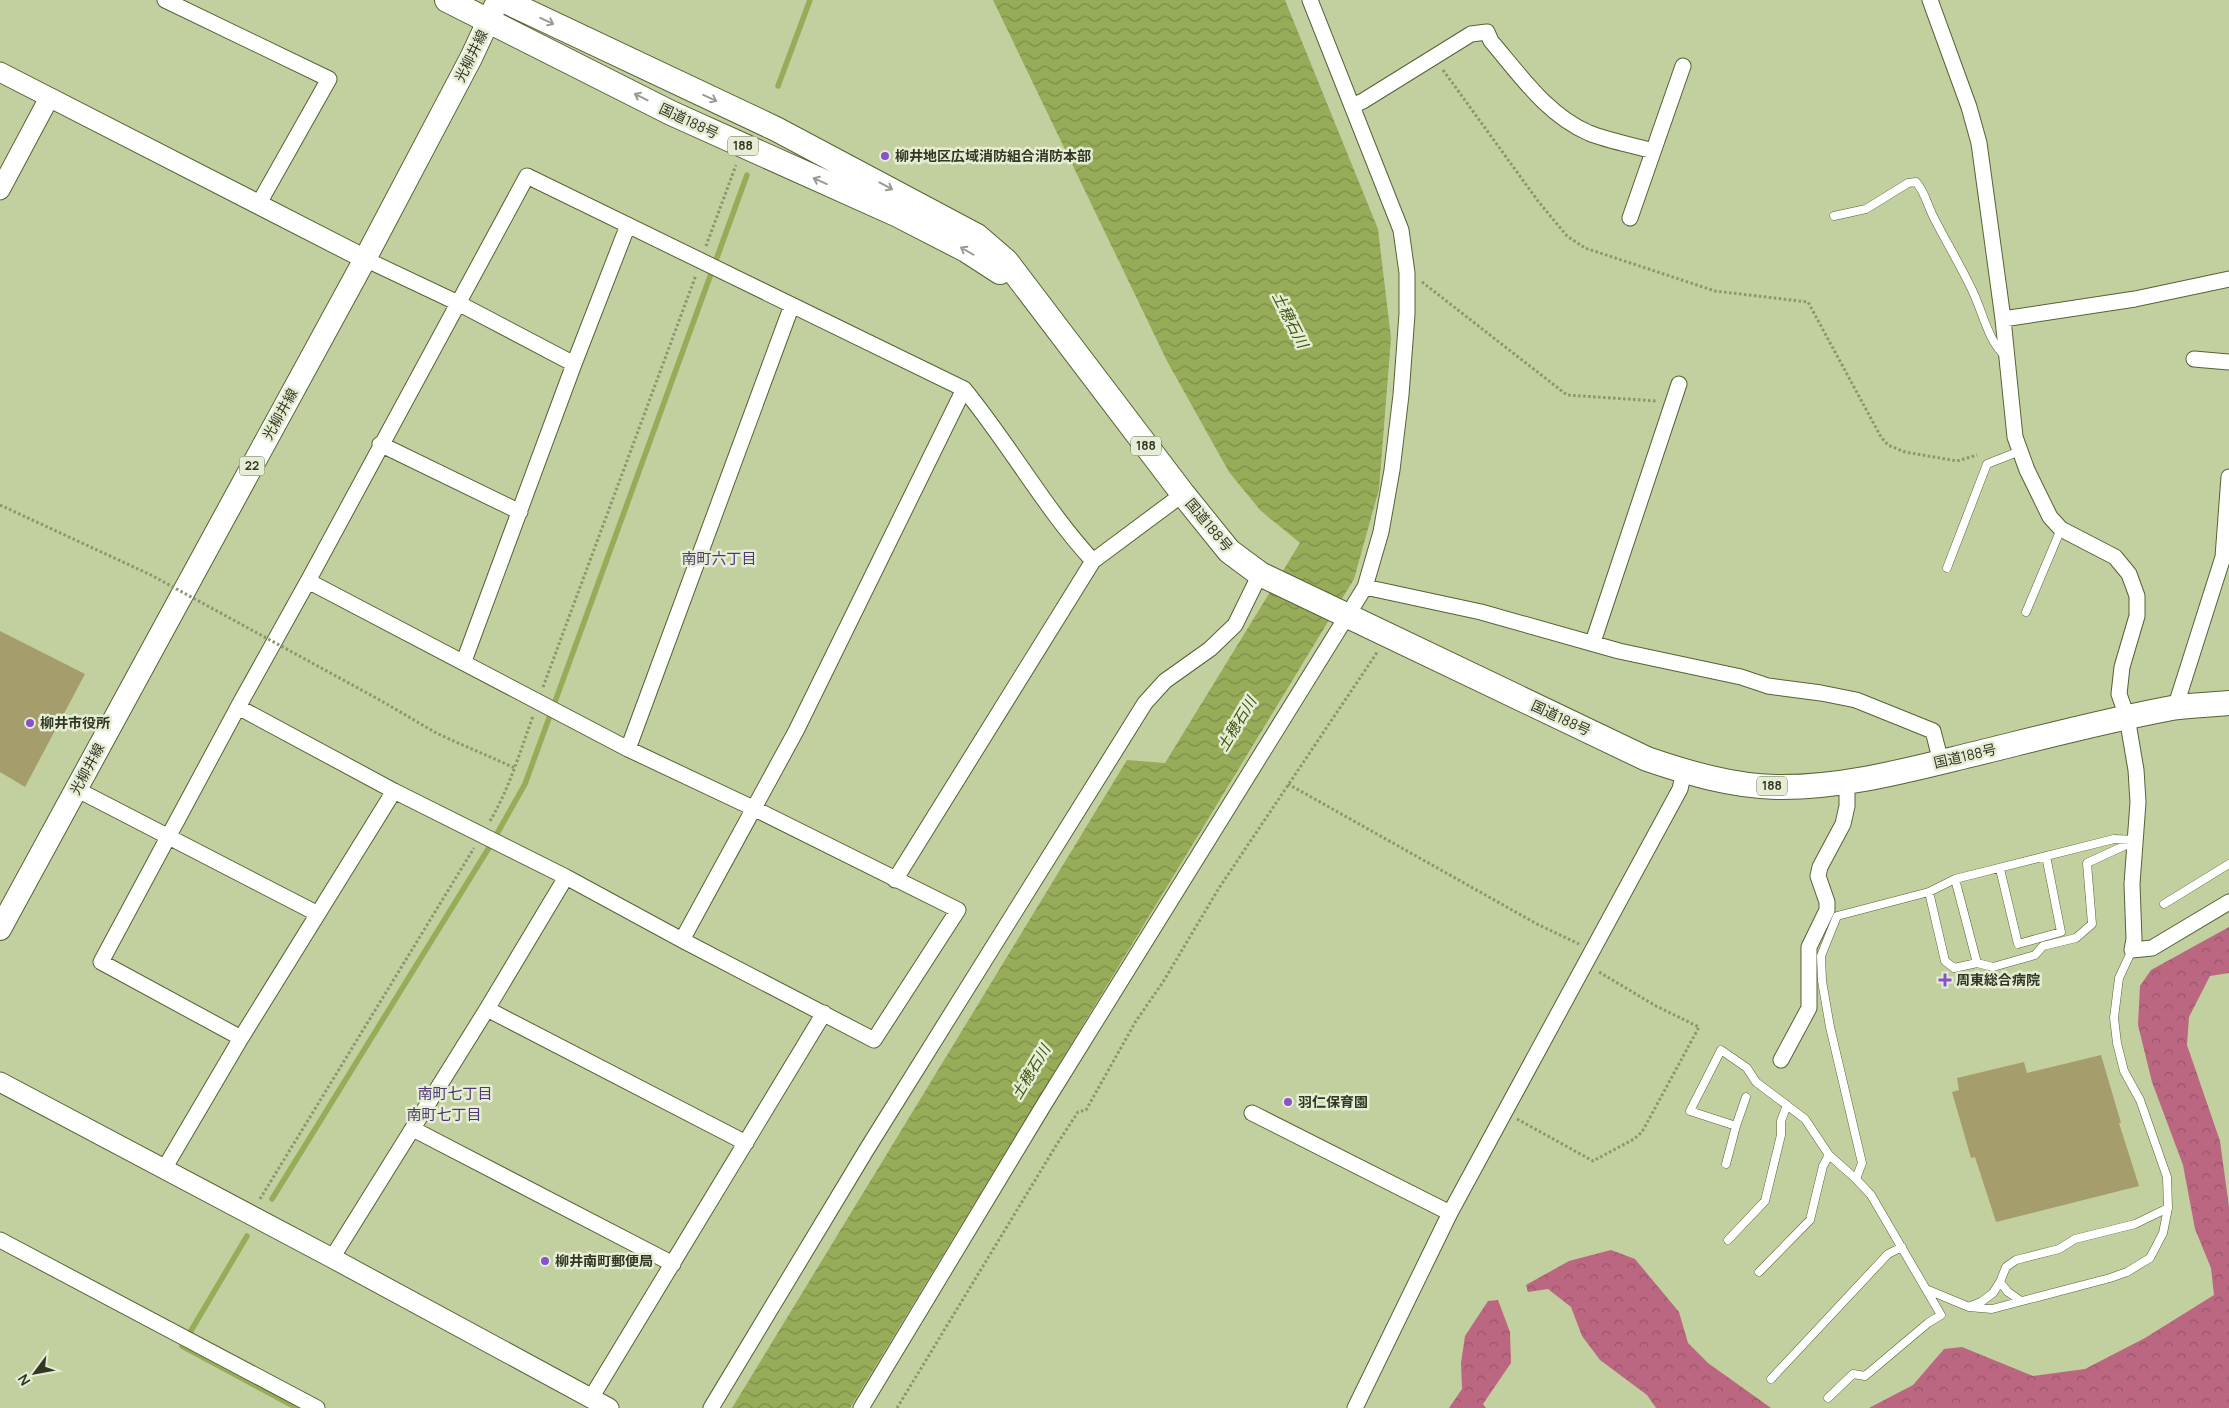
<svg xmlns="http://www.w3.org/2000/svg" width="2229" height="1408" font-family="Manrope,'Noto Sans JP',sans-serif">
	<defs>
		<pattern id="forest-crowns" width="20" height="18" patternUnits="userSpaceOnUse" patternTransform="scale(1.25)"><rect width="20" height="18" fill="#bb6781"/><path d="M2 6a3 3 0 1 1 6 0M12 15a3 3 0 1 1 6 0" fill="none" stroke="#995669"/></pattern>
		<pattern id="water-waves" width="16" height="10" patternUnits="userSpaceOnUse" patternTransform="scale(1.25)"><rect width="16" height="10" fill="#97ac58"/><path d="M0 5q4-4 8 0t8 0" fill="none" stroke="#7c8d48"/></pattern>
	</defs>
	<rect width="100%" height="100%" fill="#c1d09e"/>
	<!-- forest -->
	<path fill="url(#forest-crowns)" d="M2229,927v46l-19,3 -21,41 -2,28 33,96 9,66v201h-360l44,-23 31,-36 18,-2 71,29 52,-7 60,-31 69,-43 -3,-27 -16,-39 -12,-64 -31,-83 -14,-57 2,-39 11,-16z
		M1611,1250l24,9 44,53 9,31 20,20 63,45h-115l-9,-13 -47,-35 -18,-24 -11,-29 -23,-18 -20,3 -2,-7 43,-24z
		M1498,1300l12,32 1,31 -28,41 3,4h-37l13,-19 -1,-26 4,-27 23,-35z"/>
	<!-- water -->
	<path fill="url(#water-waves)" d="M993,0h292l93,229 13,109 -12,151 -25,90 -504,829h-118l395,-648 38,3 135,-220 -40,-33 -31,-38 -62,-111z"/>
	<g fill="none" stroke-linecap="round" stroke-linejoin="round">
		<!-- stream -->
		<path stroke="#97ac58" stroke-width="5.5" d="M778,86l32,-86
			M272,1199l218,-353 35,-62 222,-609
			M247,1236l-65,110 115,62"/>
	</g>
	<!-- building -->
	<path fill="#a59d6b" d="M0,631l85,43 -60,113 -25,-15z
		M2101,1055l20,68h-2l20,63 -143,36 -21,-65 -4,1 -19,-66 7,-2 -2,-12 67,-16 3,11z"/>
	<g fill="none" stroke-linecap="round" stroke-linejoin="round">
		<!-- service casing -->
		<g stroke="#576235" stroke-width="9">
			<path id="service" d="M1834,216l32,-7 42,-26 8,-1c9,10 11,22 17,34 13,26 28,50 40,76 10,21 15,49 33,65
				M1947,568l40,-104 33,-13
				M2026,612l35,-83
				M2114,839l23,1 -50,23 5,61 -16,14 -33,8 -8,9 -42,12 -16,-4 -22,-84z
				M2000,869l18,75 43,-12 -15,-76
				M1929,892l16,69 9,7 23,-5
				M2164,904l65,-40
				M1736,1126l-46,-15 31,-61 26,18 9,14 49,37 24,36 27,24
				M1726,1164l10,-38 10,-29
				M1728,1240l37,-39 16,-66v-14l6,-16
				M1759,1272l51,-52 13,-54 6,-11
				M2000,1282l8,10 13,9
				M1928,1290l41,17 23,2 118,-31 17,-6 23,-14 13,-25 5,-25 -1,-31 -27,-77 -16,-29 -7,-28 -3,-25 5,-40 13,-28
				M1971,1306l10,-4 12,-9 7,-11 6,-15 10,-7 43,-11 16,-10 60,-15 33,-16
				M1771,1379l117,-125 14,-7
				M1828,1398l25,-24 12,2 63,-53 13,-8 -70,-120 -15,-16 6,-16 -32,-136 -8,-46 -1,-25 16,-40 92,-24 26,-13"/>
		</g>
		<!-- minor casing -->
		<g stroke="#576235" stroke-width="17">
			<path id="minor" d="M165,0l164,79 -71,126
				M1930,0l39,107 10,36 24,176 12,118 12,33 23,47 11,12 54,28 14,17 8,22v20l-15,51 -3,27 8,23 9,53 2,32 -6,82 2,55 -2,11 20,-2 77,-46
				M1352,106l11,-5 108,-67 16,-2 4,9c29,34 56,74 98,92 20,8 43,12 64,18
				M1630,218l53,-152
				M365,259l93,44 116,61
				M2003,319l132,-20 94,-20
				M2194,359l35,3
				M380,444l140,68
				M1365,587l116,25 138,39 122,26 27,9 53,7 35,7 77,31 8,31
				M1593,642l86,-258
				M464,661l110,-297 54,-139
				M238,707l70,-126
				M2175,708l48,-151 6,-80
				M628,749l164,-444
				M76,789l242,125
				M895,880l198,-319 90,-67
				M682,940l114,-209 168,-342
				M487,1009l259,134
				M241,1038l-140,-76 137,-255 156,84 172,86 116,63 192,100 84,-130 -205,-102 -125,-59 -320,-168 219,-405 437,213c46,56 81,120 129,172
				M1781,1060l28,-52v-61l18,-37v-8l-9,-26 2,-9 23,-43 4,-18v-24
				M1252,1113l198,100
				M413,1129l260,135
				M164,1169l77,-131 153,-247
				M0,1240l317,168
				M332,1258l155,-249 79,-132
				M591,1398l233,-385
				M711,1408l156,-259 278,-446 20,-22 45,-32 25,-24 25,-51
				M861,1408l184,-305 320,-516 16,-55 11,-62 9,-75 6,-81v-41l-6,-43 -91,-230
				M1355,1408l95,-195 230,-424 4,-17"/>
		</g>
		<!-- tertiary casing -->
		<g stroke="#576235" stroke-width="21">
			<path id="tertiary" d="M0,72l365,187
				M0,190l49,-92
				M0,1082l332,176 277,150"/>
		</g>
		<!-- primary casing -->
		<g stroke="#576235" stroke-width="24">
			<path id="primary" d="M0,929l365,-670 106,-201 27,-58"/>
		</g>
		<!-- trunk casing -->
		<g stroke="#576235" stroke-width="26">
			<path id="trunk" d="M447,0l224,113 227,102 68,35 34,22
				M503,0l273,129 201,107 29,25 177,233 46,57 31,23 387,185c41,14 85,27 129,28 63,1 125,-15 186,-30 70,-17 140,-36 210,-49 19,-3 38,-3 57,-5"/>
		</g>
		<!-- path -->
		<path stroke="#8b966f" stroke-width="3" stroke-dasharray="2.5 2.5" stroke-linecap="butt" d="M1443,70l95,131 29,35 18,12 130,43 93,11 73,135 7,8 17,7 52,9 20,-6
			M706,246l30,-81
			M1422,282l145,113 89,6
			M543,687l153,-412
			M378,699l60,35 77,34
			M1288,784l249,140 42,20
			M490,821c19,-32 30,-69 43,-105
			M1517,1119l76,42 41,-22 8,-7 57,-105 -43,-21 -57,-34
			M260,1199l214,-351
			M897,1408l160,-264 21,-32 8,-2 50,-89 27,-39 56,-94 159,-237"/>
		<!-- service -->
		<use href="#service" stroke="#fff" stroke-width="8"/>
		<!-- minor -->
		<use href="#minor" stroke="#fff" stroke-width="15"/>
		<!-- tertiary -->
		<use href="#tertiary" stroke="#fff" stroke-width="19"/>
		<!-- primary -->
		<use href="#primary" stroke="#fff" stroke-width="22"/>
		<!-- trunk -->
		<use href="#trunk" stroke="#fff" stroke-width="24"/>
		<!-- path-bridge -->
		<path stroke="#8b966f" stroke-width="3" stroke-dasharray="2.5 2.5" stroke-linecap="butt" d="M0,505l151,70 227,124"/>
	</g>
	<!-- one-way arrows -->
	<defs><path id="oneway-shaft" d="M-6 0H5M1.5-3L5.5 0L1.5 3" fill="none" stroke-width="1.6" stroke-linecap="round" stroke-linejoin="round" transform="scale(1.25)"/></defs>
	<g stroke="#989b91">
		<use href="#oneway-shaft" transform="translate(547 21) rotate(25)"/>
		<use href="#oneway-shaft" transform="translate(641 97) rotate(-153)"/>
		<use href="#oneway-shaft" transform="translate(710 98) rotate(25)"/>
		<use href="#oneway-shaft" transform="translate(820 181) rotate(-156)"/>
		<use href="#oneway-shaft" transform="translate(886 186) rotate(28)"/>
		<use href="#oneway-shaft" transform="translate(967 251) rotate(-150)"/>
	</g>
	<!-- markers -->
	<g fill="#8753cb" stroke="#e5edd4" stroke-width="2">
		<circle cx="885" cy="156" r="5"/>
		<circle cx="30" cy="723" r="5"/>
		<path d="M1942.5 972.5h5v5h5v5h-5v5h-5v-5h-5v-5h5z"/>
		<circle cx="1288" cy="1102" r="5"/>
		<circle cx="545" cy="1261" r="5"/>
	</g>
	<g text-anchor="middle" stroke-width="5" stroke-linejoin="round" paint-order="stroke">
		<!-- shield labels -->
		<g fill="#e5edd4" stroke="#686e58" stroke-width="1">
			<rect x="728" y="136.5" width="30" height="19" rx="4"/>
			<rect x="1131" y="436.5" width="30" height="19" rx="4"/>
			<rect x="239.5" y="456.5" width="25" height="19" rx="4"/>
			<rect x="1757" y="776.5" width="30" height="19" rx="4"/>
		</g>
		<g font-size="12" font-weight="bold" fill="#323723">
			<text x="743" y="150">188</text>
			<text x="1146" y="450">188</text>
			<text x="252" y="470">22</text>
			<text x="1772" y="790">188</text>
		</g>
		<!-- street labels -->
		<g font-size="14" fill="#323723" stroke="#e5edd4">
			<text transform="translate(471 56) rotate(-64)" y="5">光柳井線</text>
			<text transform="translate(689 121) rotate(25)" y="5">国道188号</text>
			<text transform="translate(280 414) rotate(-61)" y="5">光柳井線</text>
			<text transform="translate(1209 525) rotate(50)" y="5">国道188号</text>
			<text transform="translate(1561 718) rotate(25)" y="5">国道188号</text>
			<text transform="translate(1965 756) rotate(-13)" y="5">国道188号</text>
			<text transform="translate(87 769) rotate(-62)" y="5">光柳井線</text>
		</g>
		<!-- poi labels -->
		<g font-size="14" font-weight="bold" fill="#323723" stroke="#e5edd4" text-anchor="start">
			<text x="895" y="161">柳井地区広域消防組合消防本部</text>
			<text x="40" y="728">柳井市役所</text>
			<text x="1956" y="985">周東総合病院</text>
			<text x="1298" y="1107">羽仁保育園</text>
			<text x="555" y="1266">柳井南町郵便局</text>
		</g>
		<!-- water labels -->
		<g font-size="15" font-style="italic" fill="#435113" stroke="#e5edd4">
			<text transform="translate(1290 320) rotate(63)" y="5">土穂石川</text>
			<text transform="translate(1237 724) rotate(-59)" y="5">土穂石川</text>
			<text transform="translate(1031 1072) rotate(-59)" y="5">土穂石川</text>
		</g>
		<!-- neighbourhood labels -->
		<g font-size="15" fill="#513874" stroke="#e5edd4">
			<text x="719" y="564">南町六丁目</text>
			<text x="455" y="1099">南町七丁目</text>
			<text x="444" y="1120">南町七丁目</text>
		</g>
	</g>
	<!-- north arrow -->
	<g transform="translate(35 1373) rotate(238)" stroke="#e5edd4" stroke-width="4" paint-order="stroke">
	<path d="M0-4L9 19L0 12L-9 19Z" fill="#323723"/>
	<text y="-8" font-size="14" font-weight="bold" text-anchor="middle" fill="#323723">N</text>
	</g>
</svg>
